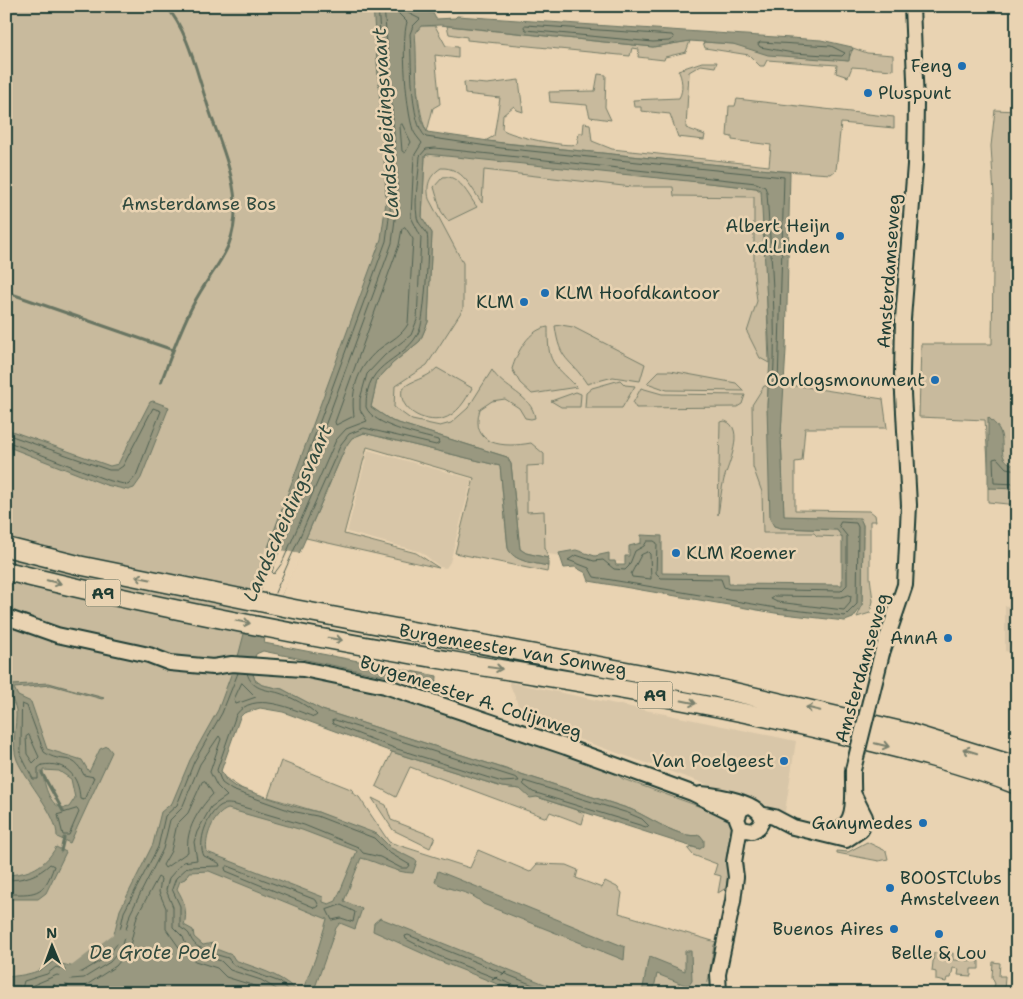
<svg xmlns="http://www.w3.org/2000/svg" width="1023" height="999" font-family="'Shantell Sans',sans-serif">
	<rect width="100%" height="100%" fill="#e9d3b2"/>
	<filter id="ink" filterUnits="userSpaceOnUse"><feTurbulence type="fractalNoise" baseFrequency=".02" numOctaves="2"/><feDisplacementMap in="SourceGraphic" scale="10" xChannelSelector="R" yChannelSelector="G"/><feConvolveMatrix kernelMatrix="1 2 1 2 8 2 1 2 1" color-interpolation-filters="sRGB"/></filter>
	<g filter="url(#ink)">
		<!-- built -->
		<path fill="#d8c6a8" d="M432,155l332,32 16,9 -6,322 74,15 6,62h-117l-73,-17 -24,-13 -94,-11 -27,-9 -12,-78 -121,-44 27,-185z
			M368,450l104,29 -22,83 -4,6 -6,-1 -19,-15 -74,-20z
			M1017,605v49l-12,-3v-45z
			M509,682l287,59 -11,71 -261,-92z"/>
		<!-- green -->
		<path fill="#c8ba9d" stroke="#747c68" d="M6,6h370l18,210 -78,230 -33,63 -8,22 -38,141 -15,42 -1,61 23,15 138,50 -64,-28 -50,-15 13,-36 72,29 -1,3 7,4 30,45 81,26 8,-18 52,22 7,-8 29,1 12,5 -2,8 26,10 3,-7 12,6 5,6 -3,20 97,29 -2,3 -7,43 -3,5h-8l-2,-4 -9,-4h4l2,-15 -20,23h-665z
			M421,26h14l11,20 12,1v11l-23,-3 5,49 -7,4 -6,24c-9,-14 -14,-79 -12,-97 1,-5 2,-7 6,-9z
			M447,26l206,21 37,-6 -4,11 -21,5 -1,3 -26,-3 1,-8 -7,-1 -2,8 -163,-16v-3l-18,-3z
			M703,42l30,2 115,17 5,-13 14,5 26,2v15l-41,-3 -4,10 -12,-4 1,-8 -70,-5 -3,6h-4l-11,-11 -44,-7z
			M702,62h15l-2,5 -14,-2 -12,7 -3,56 19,7 -1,5 -26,-3 -8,-23 -29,-3v-4h-7l-1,-7 46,-2c5,-8 3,-21 -1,-28z
			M598,74l8,1 -1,32 6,13 -21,-3 -3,-12 -37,-3 -1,-10 46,-1z
			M519,80l4,32 -6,-2 -3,-4 -11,9 -1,14c8,7 65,19 75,15l2,-11h4l1,-10 6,1 2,17 20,8 157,17 2,-21 -39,-5v-3l-5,-1 2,-30h6l2,-7 157,18v11l-53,-5 -5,47 -5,4 -63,-4 -283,-29 9,-5 6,-38 -35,-4 -1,-12 23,2z
			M995,110l22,1v394l-29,-3v-14h2l-5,-68 -66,-3 2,-73h71l2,-149 -3,-49z
			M435,153l321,35 7,6 6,169 -9,-5 -13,-26 10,-31 -3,-26v-78l-80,-1 -1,-9h-41l-148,-17 -2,33c-11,-15 -19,-36 -41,-35 -12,8 -15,17 -12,31l34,64v46l-36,56 -32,21 -1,21 18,13 28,6 11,-3 17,-15 24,-38c11,19 40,25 43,48l-4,1 -6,-1 -6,-10 -14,-9 -13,2 -12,8c-11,37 24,39 51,34l13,11v11l-17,1v46l17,-1 1,37 3,10 -22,-5 -6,-4 -9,-85 -4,-7 -115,-36 -21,-14 6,-27 16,-17 27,-22 8,-19 4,-89 -10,-15 3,-62z
			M443,177c16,-3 25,18 34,30l-29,14 -7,-10 -7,-24z
			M561,325l12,2 72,37 -5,17 -27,-4 -26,7c-18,-28 -27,-21 -32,-58z
			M548,327c0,37 3,34 29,60l-45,7 -12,-11 -8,-14c5,-17 17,-40 36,-42z
			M437,368l35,20c-6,12 -15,27 -30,31 -18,4 -44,-9 -40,-30 10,-10 23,-9 35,-21z
			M659,371h12l65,12 8,8 -77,-1 -20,-7z
			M620,380l5,5 10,1 -13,22h-37l1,-15 6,-5z
			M764,386h4l-1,20 7,120 7,2 56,2 5,7 -25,-1 -3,-3h-51l-1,-41 -9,-25 -1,-62z
			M783,386h16l84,13 4,29h-82l-3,33 -7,1v48l75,1 5,4 1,6h-6v56l3,24 -3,12 -13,4 5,-11 1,-81 -3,-6 -76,-2 -3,-83z
			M641,388l21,6 83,1 -3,9 -5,3 -101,1 -3,-5z
			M576,392l5,2 -1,13h-19l-10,-6z
			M725,421c21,7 3,44 -1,58 -3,12 -4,24 -6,36l2,-93z
			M364,433l136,33 8,82c5,14 27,15 40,18l-1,6 -92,-19 19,-75 -107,-31 -23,87 72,19 23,15 -133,-30 40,-92 5,-8z
			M252,671l59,5 58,11 241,82 13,10 103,37 8,8v14l-8,50 -8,5 3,-17 -7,-2 3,-10 -24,-9 -5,-6 4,-2 8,2 3,-5 -3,-9c-20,5 -52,-19 -70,-26l-308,-99 -40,-21 -20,-4 -7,-5z
			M392,752l110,35 18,2 17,8 48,16 -3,11 -32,-12 -3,6 -137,-51 -14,30 -20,-11z
			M372,798l14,7 5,15 44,17 -5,11 -37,-18z
			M867,842l19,9 2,8 -9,2 -42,-8v-2l11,1z
			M934,953h19v7l26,1v8h-8v7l-13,-1 1,-6 -6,-1 -2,10h-4l-1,4 -10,-2v-8l-4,-1z
			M993,962l7,1 -1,13h6l-1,17h-13l4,-9 -3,-7z"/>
		<!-- water -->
		<path fill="#999880" stroke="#687462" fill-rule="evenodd" d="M373,6h36l4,5 20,2 3,6 19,-1 2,-2 364,24 31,7 1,3 -3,1 -1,10 -81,-6 -35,-11 -43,-3 -37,6 -213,-22 -19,1 -6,8c3,26 -2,76 12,98l75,11 288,29 -4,178 -5,84 3,82 76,2 3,7 -1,81 -9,12 -8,3 -70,-8 -186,-32 -3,-8 -11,-6 -11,1 -5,-15 17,-3 19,6 14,-3v8h6l1,4h9v-9h4v-10l12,-3v-8l21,1v37l66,1 1,10 113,1v-48l-5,-7 -56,-2 -7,-2 -4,-7 -3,-113 3,-47 -9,-169 -5,-2 -329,-34 -2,2 -3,61 10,16 -4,89 -8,19 -27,22 -16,17 -6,27 21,14 115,36 4,7 9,85 6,4 22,5v8c-13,-3 -35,-4 -40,-18l-8,-82 -136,-33 -12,5 -6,8 -79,181 -3,16 173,33 -1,14 -27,-9 -146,-30 -7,3 -4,17 3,9 7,5 20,4 40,21 308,99c18,7 50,31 70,26l4,5v6l-4,3 -17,-5 -146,-47 -7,1 -10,-9 -18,-2 -110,-35 -109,-40 -23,-4 -16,5 -4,4 -19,54 5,9 8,6 59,20 25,6 59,22 14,14 26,13 -4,12c-18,0 -34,-11 -52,-15l-17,43 18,8 -7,20 -15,-6 -4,5 -23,65h-298l5,-7 -14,-1v-8c21,-2 35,-4 50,-18l5,5 19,4 24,-15 8,-11 8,-32 33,-66 8,-32 11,-9 18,-43 28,-50 21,-57 24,-92 118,-322 5,-37 -1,-29zM228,809l74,21 55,21 -21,50 -7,3 -6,-2v-5l-116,-45c-3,-13 6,-38 21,-43zM209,871l118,48 -12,40 -12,30 -7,1c-18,-17 -38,-21 -61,-30l-3,-5 -16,-6 -3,-6 -10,2 -9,-8 -1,-7 -9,-5c4,-13 0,-25 -7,-36l3,-8 5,-2 4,-7z
			M153,401l16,6 -28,71 -7,10 -6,2 -22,-5 -100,-39v-17l104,37 8,-2 32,-62z
			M988,417c4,4 8,7 11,12 8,16 -5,31 18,37v23l-29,-1z
			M6,682l6,3 37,-2 55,15 -2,1 -51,-14 -37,3 4,8 13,6 16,47 35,11 7,12 11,-23 7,-3 5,6 -42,91 -13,-6c1,-22 -30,-54 -40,-77 -6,-16 0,-34 -1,-50 -2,-10 -10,-17 -10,-28zM43,770l16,1 12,8 4,19 -6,9c-18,6 -26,-23 -26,-37z
			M56,847l10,5 -20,41 -8,6h-32v-24c23,-1 39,-8 50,-28z
			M438,871l187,76 -1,13 -141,-56c-13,-15 -33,-12 -48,-22z
			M380,918l187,75h-47l-83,-33 -64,-29 1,-8z
			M685,951h6l1,30 -3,4h-4l-28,-11 -4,19h-11l6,-33 2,-3 35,14z"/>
		<!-- pier -->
		<path fill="#e9d3b2" d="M266,547l35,7 -20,42 -13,42 -26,-5z"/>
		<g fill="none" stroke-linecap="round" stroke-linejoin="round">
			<!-- shore -->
			<path stroke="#506152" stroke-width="1" d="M384,6l13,167v30l-5,40 -118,322 -2,7 2,2 8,-11 54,-123 10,-11 21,-8 -7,-11v-11l7,-25 18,-19 26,-20 6,-15 4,-83 -10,-20 3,-61 8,-13c-3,-4 -7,-8 -9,-13 -7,-21 -12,-88 -6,-108l-8,-8 -1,-8
				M526,25l146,10 2,3 -5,3 -16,1 -127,-12 -2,-3z
				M761,42l70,4 14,7 -3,3 -49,-3 -33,-6 -2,-3z
				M402,124l9,18 -6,11 -3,-2 -2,-25z
				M405,227l8,12 -5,85c-6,11 -16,16 -26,23 -23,17 -32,42 -28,69l-18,9 -1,-3 64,-177 3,-16z
				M6,434l103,36h8l6,-4 30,-58 8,3 -25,65 -8,9 -21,-5 -101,-39
				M1017,470l-11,-2 -9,-10 -4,1 1,24 23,1
				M841,522l15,1 2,4 -1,77 -12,12 -69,-8 -182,-31 -5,-9 -21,-8 8,-5 18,6 9,-1 11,9 11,1 4,-4 6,-15 9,-5 3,-5h7l3,2 -1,30 5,5 60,1 3,8 5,2 112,2 6,-6v-49l-8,-10z
				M648,552l2,2 1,25 -19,-2 -1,-3 10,-19z
				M260,592l8,-29 118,-322 5,-39 -1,-29 -12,-167
				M274,595l67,-151 8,-10 15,-6 72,17 3,-2 -1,-3c-18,-5 -65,-14 -72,-33 -1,-49 41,-44 54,-78 4,-10 10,-86 7,-95 -3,-6 -9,-10 -10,-17 -3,-19 2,-42 3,-61l6,-7 9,-1 321,35 9,4 2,6c4,64 10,128 6,192l2,2 3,-2 6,-208 -283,-29 -75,-11c-17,-14 -14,-80 -16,-103l3,-8 7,-7 -14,-7 -2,-6
				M848,595l3,1 -1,7 -6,7 -67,-8 -6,-3 2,-3 68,1z
				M247,673c5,17 18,16 32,20 10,3 32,14 38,22l-3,2c-22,-8 -61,-27 -78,-2l-19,55 5,13 10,7 59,21 26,5 57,22 14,14 22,13 -2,3h-7l-21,-11 -17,-4 -5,-6 -54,-22 -68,-20c-6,-1 -11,-2 -16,1 -13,9 -23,36 -16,50l15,7 1,3 -32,1 -12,11 -4,11 8,17v21c2,2 7,4 9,7 4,10 9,16 21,15l4,5 14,4 5,7 47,17 12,11
				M242,683l14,14 -20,7 -2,-4z
				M22,704l5,2 17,46c18,13 28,-1 40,23l10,2 -10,23 -4,-1c-1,-23 -14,-38 -38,-34l-4,3v11h-5l-12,-24z
				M335,720l182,58 2,3 -17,1 -108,-34 -61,-24 -1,-3z
				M29,735l10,22 -6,6 -6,-9 -1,-17z
				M205,781l8,13c-15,16 -28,36 -25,58l-23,16 -2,-3 8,-14 6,-27 11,-11 14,-31z
				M524,781l104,32 14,6 7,7 -3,1 -113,-35 -9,-7z
				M77,809l2,3 -10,23h-6l-5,-20z
				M228,866l88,34 3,6 -3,2 -90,-37 -1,-3z
				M6,880c17,0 32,-4 44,-16l4,2c-10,31 -20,28 -48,28
				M341,905l14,7 -2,10 -12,-4 -9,2 -5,-10z
				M21,993l3,-12 23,-7 9,-7 15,5h11l25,-15 10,-13 7,-32 34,-65 7,-31 12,-11 17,-43 28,-49 16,-40
				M29,993l2,-7 26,-11 14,4 13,-1 26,-16 11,-13 9,-35 33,-65 7,-29 12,-12 18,-44 19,-28 2,3 -11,33 7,14 10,10 -16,11 -14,25 -3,10 3,18 -14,2 -14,16 -3,12 7,17v20l10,10 3,8 11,9 24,7 9,9 31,10 22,13
				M37,993l21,-10 12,3h15l31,-20 13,-16 8,-34 21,-39 3,2 -2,13 7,16v21l15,21 14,11 22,7 9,9 32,10 9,6
				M519,993l-3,-7 -77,-30 -33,-17 -1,-3 3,-1 145,58"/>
			<!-- stream -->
			<path stroke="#687462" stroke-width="3" d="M6,292l167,58
				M161,382c10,-26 19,-52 32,-77 20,-40 44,-52 42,-103 -2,-34 -19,-69 -29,-102 -10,-30 -18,-69 -40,-94
				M42,773l21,38
				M61,851l3,-13"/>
			<!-- canal -->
			<path stroke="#999880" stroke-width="10" d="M60,993v-12l63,-48"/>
			<!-- ferry -->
			<path stroke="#314b3f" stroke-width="1" stroke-dasharray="6 5" stroke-linecap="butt" d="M492,980l16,-9"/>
			<!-- secondary casing -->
			<g stroke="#1f3d34" stroke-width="18">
				<path id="secondary" d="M6,617l51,18 92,20 21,8 43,4 19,-3 71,5 82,17 181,61 126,46 45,22
					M882,653l23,-68 4,-80 -7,-130 1,-56 12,-154 1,-61 -4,-98
					M701,794c13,1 62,8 61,26 -1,6 -5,9 -10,11l-11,-2 -4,-10 4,-10 7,-3
					M760,814l14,3 19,10 53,13 15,-10 4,-13 -11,-22
					M822,833c39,-1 30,-35 31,-63
					M719,993l-1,-19 15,-73 3,-24 -2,-15 6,-35"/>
			</g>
			<!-- highway casing -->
			<g stroke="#1f3d34" stroke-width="21">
				<path id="highway" d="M6,547l72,18 216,44 423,79 193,45 107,33
					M6,571c155,38 312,68 469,94 125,20 249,41 372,71 55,13 117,28 170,49"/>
			</g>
			<!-- secondary -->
			<use href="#secondary" stroke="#e9d3b2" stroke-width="14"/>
			<!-- highway -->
			<use href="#highway" stroke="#e9d3b2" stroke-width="18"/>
			<!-- secondary-bridge casing -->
			<g stroke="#1f3d34" stroke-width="18" stroke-linecap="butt">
				<path id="secondary-bridge" d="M853,770l29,-117"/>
			</g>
			<!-- secondary-bridge -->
			<use href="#secondary-bridge" stroke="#e9d3b2" stroke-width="14"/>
		</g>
		<!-- one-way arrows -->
		<defs><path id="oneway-shaft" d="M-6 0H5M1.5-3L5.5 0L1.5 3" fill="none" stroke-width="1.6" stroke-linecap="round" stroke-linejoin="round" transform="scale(1.25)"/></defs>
		<g stroke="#7a806d">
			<use href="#oneway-shaft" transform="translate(143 578) rotate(-169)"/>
			<use href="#oneway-shaft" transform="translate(54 582) rotate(13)"/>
			<use href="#oneway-shaft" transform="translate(243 622) rotate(11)"/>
			<use href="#oneway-shaft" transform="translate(335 639) rotate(10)"/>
			<use href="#oneway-shaft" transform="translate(495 668) rotate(8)"/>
			<use href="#oneway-shaft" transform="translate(689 702) rotate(11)"/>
			<use href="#oneway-shaft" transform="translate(813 709) rotate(-167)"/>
			<use href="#oneway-shaft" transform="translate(882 745) rotate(14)"/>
			<use href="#oneway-shaft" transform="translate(970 751) rotate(-163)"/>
		</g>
	</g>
	<!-- markers -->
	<g fill="#1f6fb2" stroke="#e9d3b2" stroke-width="2">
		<circle cx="962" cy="66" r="5"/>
		<circle cx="868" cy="93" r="5"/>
		<circle cx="840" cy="236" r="5"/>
		<circle cx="545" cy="293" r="5"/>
		<circle cx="524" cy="302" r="5"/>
		<circle cx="935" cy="380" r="5"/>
		<circle cx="676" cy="553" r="5"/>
		<circle cx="948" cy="638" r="5"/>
		<circle cx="784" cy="761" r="5"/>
		<circle cx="923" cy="823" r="5"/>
		<circle cx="890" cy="888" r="5"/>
		<circle cx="894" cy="929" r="5"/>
		<circle cx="939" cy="934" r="5"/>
	</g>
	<g text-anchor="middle" stroke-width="5" stroke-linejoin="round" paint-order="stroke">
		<!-- shield labels -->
		<g fill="#e9d3b2" stroke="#5c6a5a" stroke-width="1">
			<rect x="85.5" y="579.5" width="35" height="27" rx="4"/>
			<rect x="637.5" y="681.5" width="35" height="27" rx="4"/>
		</g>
		<g font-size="16" font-weight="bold" fill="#1f3d34">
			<text x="103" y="599">A9</text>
			<text x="655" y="701">A9</text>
		</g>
		<!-- poi labels -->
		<g font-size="18" fill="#1f3d34" stroke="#e9d3b2" text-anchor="end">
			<text x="952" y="72">Feng</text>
			<text x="878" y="99" text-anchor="start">Pluspunt</text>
			<text x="830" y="232">Albert Heijn<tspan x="830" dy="21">v.d.Linden</tspan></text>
			<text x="555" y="299" text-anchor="start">KLM Hoofdkantoor</text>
			<text x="514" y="308">KLM</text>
			<text x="925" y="386">Oorlogsmonument</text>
			<text x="686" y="559" text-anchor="start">KLM Roemer</text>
			<text x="938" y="644">AnnA</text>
			<text x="774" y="767">Van Poelgeest</text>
			<text x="913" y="829">Ganymedes</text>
			<text x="900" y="884" text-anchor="start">BOOSTClubs<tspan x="900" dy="21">Amstelveen</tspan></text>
			<text x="884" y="935">Buenos Aires</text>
			<text x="939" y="959" text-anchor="middle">Belle &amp; Lou</text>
		</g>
		<!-- park labels -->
		<g font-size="18" fill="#304a3e" stroke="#e9d3b2">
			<text x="199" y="210">Amsterdamse Bos</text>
		</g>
		<!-- street labels -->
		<g font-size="18" fill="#1f3d34" stroke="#e9d3b2">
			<text transform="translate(889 271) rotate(-86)" y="6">Amsterdamseweg</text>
			<text transform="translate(513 650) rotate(10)" y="6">Burgemeester van Sonweg</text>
			<text transform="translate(862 668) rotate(-74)" y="6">Amsterdamseweg</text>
			<text transform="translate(471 697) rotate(18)" y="6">Burgemeester A. Colijnweg</text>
		</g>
		<!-- water labels -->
		<g font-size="19" font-style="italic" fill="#314b3f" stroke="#e9d3b2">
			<text transform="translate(385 123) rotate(-94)" y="7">Landscheidingsvaart</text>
			<text transform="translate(287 513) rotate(-66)" y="7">Landscheidingsvaart</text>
			<text x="153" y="959">De Grote Poel</text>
		</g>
	</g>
	<!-- margin -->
	<rect width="1023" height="999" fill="none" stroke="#e9d3b2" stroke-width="25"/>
	<rect x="12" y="12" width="998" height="974" fill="none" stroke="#1f3d34" stroke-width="2" filter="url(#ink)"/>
	<!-- north arrow -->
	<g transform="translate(52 946) rotate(359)" stroke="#e9d3b2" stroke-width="4" paint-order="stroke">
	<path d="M0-4L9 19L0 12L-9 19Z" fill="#1f3d34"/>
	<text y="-8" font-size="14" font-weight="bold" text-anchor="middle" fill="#1f3d34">N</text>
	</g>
</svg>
